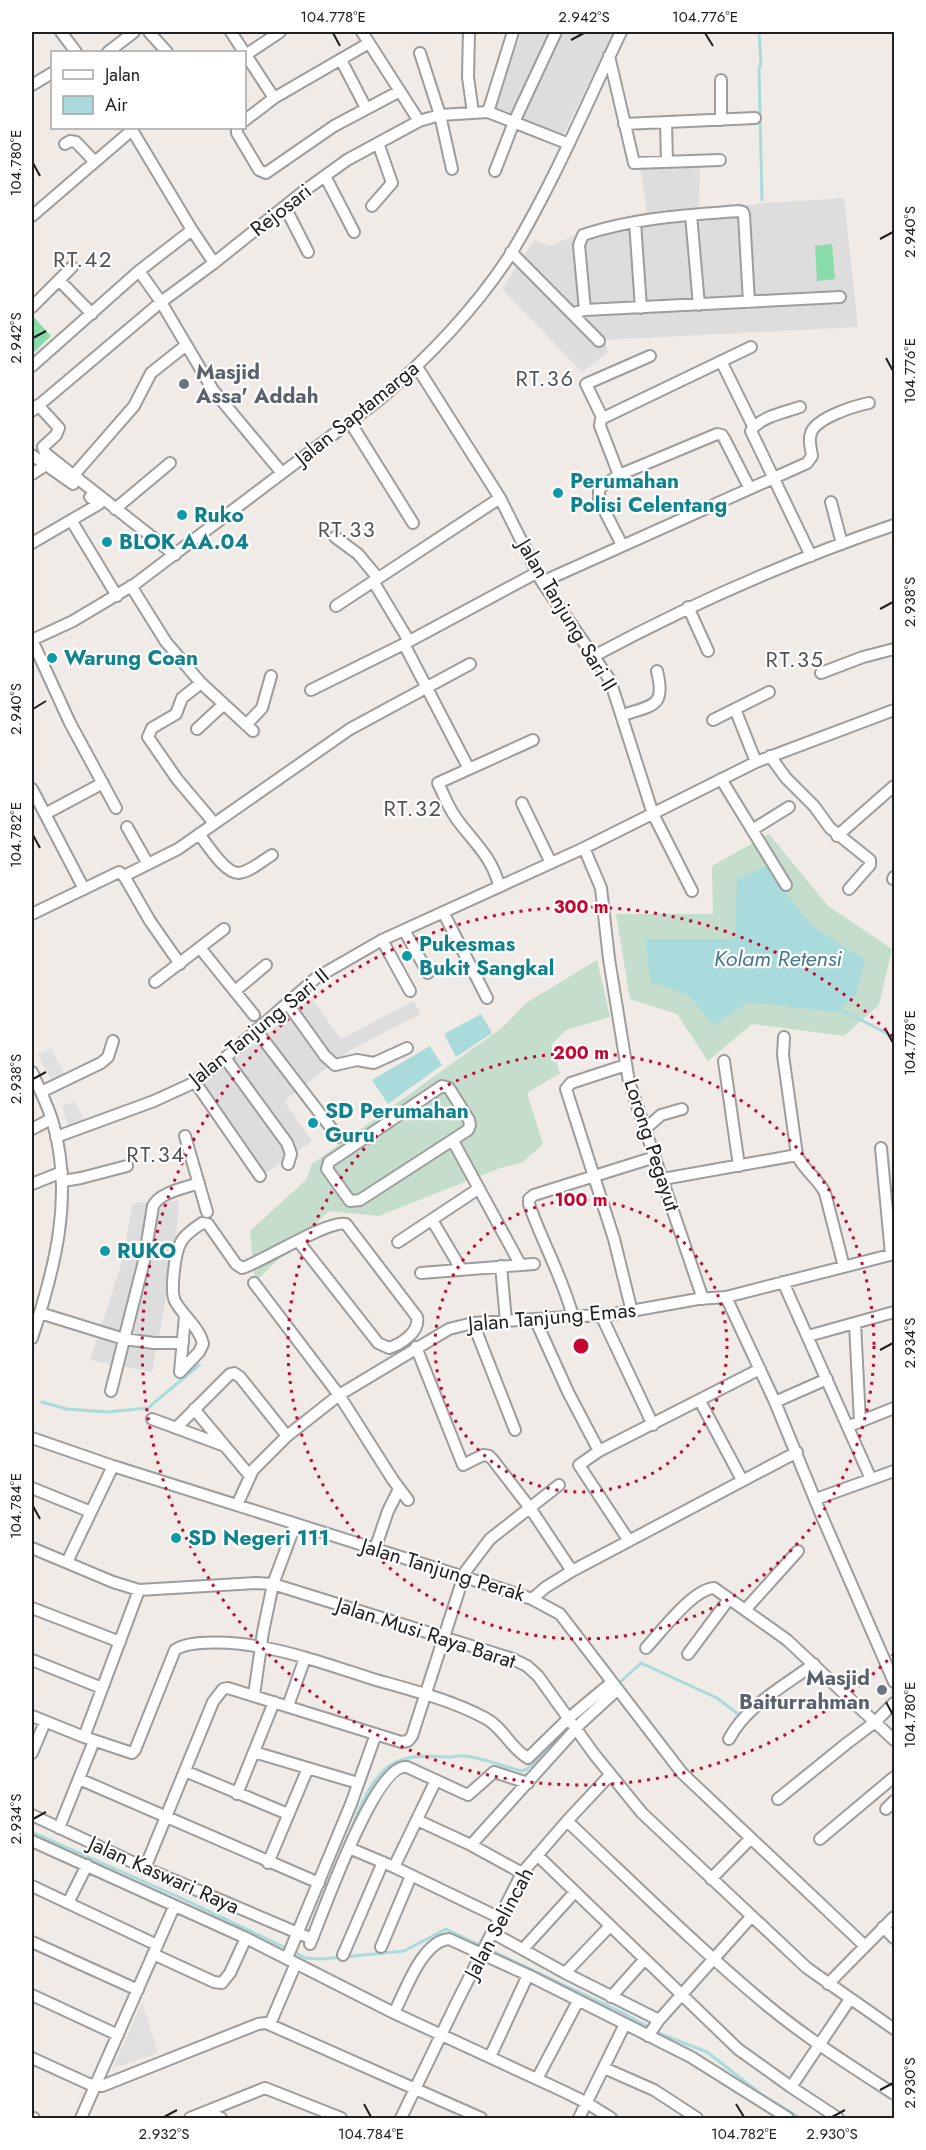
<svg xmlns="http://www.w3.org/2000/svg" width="926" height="2150" font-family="Jost,sans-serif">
	<rect width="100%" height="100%" fill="#f0ebe6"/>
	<!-- residential -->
	<path fill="#dedddd" d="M522,32h92l-51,103 -70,-28z
		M700,164l-1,47 66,-8 79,-5 14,129 -254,13 4,12 -26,20 -80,-83 32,-49 16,6 55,-24 42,-10 -7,-47z
		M312,999l29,40 73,-38 7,13 -71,36 -66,51 28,40 -46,32 -62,-90z
		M179,1201l-4,50 -23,121 -62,-12 31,-95 12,-62z"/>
	<!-- wetland -->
	<path fill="#c4ddcc" d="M769,834l59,72 64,43 -13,56 -35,31 -92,-12 -44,37 -31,-47 -47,-15 -14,-85h97l-1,-48z
		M597,960l13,57 -44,13 -15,15 9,28 -33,20 16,51 -20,18 -23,6 -121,48 -50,-5 -74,71 -5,-51 56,-51 6,-16 191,-137 23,-24z"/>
	<!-- pitch -->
	<path fill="#87dca9" d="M832,244l3,35 -18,2 -2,-35z
		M32,315l19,21 -19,18z"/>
	<!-- parking -->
	<path fill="#e0e0e0" d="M51,1048l15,29 -13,6 -16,-29z
		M75,1101l11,23 -16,6 -8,-24z
		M142,2002l16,51 -45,15z"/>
	<!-- water -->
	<path fill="#a9dbdc" d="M765,866l47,60 53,34 -10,36 -20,16 -87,-10 -34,23 -26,-30 -37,-13 -6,-43h90l2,-60z
		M481,1014l11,19 -36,24 -12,-23z
		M430,1046l12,19 -54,39 -16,-24z"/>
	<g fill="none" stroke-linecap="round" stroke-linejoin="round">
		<!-- stream -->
		<path stroke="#a9dbdc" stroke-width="3" d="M759,32l2,32 -2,4 3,132
			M838,1008l56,29
			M42,1402l25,7 41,3 40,-4 51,-43
			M618,1684l23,-21 76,35 25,19
			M32,1832l151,67 105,50
			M348,1838c8,-22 21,-57 40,-71 21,-15 40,-10 62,-10 5,0 10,-2 14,-1 15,1 42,11 58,15l5,-2 40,-38
			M294,1952l11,6 18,1 81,-8 42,-22 179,85 25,14
			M656,2032l51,20 54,42 39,24"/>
		<!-- minor casing -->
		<g stroke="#9d9d9d" stroke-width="14">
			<path id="minor" d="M61,32l15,20
				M149,32l18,20
				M231,32l43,66 95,-55
				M362,32l57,89
				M469,32l-1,45 5,36
				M108,52l26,-20
				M420,53l20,62 12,54
				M247,54l33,-22
				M609,56l25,107 86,-3
				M341,60l25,48
				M721,80v40
				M32,85l20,-12
				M488,112l25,-80
				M244,121l30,-23
				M666,122l1,40
				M624,124l131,-6
				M237,128v5l22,37 7,3 68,-47 66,-35
				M65,144l5,-3 6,1 19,20
				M495,171l19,-49 42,-90
				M325,176l29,56
				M372,206l20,-23 -14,-40
				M285,207l23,45
				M691,215l8,90
				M32,216l100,-86 60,100 22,33
				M635,222l6,86
				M511,252l88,89
				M139,271l22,31 52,88 69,83
				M59,280l33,34
				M32,307l40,-40
				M585,310l-6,-65 4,-10c50,-17 104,-20 156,-24l4,1 1,3 5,87
				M573,313l12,-3 255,-13
				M721,361l32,65
				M32,366l107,-95 53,-41
				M417,367l83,131 42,84 68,98 43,134 39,77
				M38,405l21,23 -3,7 -13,12 2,6 130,102
				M800,407c-14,5 -41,10 -49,24l60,125
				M32,411l129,-109 53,-39 90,-72 43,-31 72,-39 21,-6 48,-3 81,32
				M602,417l-16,-33 64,-28
				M350,422l63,101
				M32,455l41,29
				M32,474l14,-9
				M619,475l-19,-49 1,-7 150,-72
				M73,476l61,-70 17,-33 34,-27
				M831,502l11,42
				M115,509l55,-46
				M71,520l46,76
				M335,537l23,17 20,24
				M32,543l67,-39 -9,-7
				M622,545l-23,-45v-9l2,-4 18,-12 98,-41 5,1 3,5 24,47
				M373,581l36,60
				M542,582l265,-119 5,-7c-1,-8 -4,-15 -1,-23 5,-15 43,-27 58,-30
				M131,586l35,56 35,41 52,48
				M336,606l164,-108
				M688,607l20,44
				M32,640l41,-19 62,-37 244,-184c48,-41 99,-94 133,-148 42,-70 74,-147 109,-220
				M32,640l38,83 46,85
				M404,644l65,125
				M594,656c97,-52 197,-96 300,-131
				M821,673l42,-16 31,-8
				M201,683l-19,15 -6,16 -24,14 -4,9 29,42 37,44
				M311,690l93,-46 134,-72
				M735,709l21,53
				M623,715c30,-10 43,-8 34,-44
				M713,720l56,-28
				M246,725l16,-17 9,-32
				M197,729l27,-25
				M770,756l16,22 28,28 16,22 40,32v5l-21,24
				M721,779l65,106
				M32,789l52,100
				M522,803l29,60
				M45,814l58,-31
				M127,827l21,37
				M752,830l37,-23
				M199,834c8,10 26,40 40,39 11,-1 24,-13 33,-18
				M837,836l57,-50
				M584,848l17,40 8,71 20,123 74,217
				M124,876l54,-27 172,-120 120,-65
				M893,879l1,-2
				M499,885c-8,-30 -26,-43 -43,-67 -8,-11 -12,-23 -18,-35l95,-43
				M443,912l44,86
				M32,914l87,-42 5,4 26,45 30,43
				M404,930l24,43
				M382,940l28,51
				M200,948l54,67
				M155,982l69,-53
				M235,991l31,-26
				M287,1003l38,53 10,9 22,-5 17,3 33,-15
				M256,1030l82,107
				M784,1037l-1,18 14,100c6,15 21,23 28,38l19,74
				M225,1058l62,85 4,11 -3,10
				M724,1061l15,105
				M626,1065l-55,18 -5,6 48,150 18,73
				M32,1072c7,17 16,33 21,51 21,73 2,145 -21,215
				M195,1082l65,94
				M442,1086l7,2 20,32 1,5 -2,5 -108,70 -10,1 -23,-32 2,-7z
				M41,1092l60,-29 7,-6 5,-16
				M32,1129l19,-10
				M645,1129l16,-14 21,-6
				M185,1136l22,76
				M56,1137l98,-36 37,-17 34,-26 91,-80 66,-38 202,-92 172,-86 138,-52
				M453,1141l67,123
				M881,1148l10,106
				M663,1179l134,-24
				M63,1181l18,-3 46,-12
				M32,1184l30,-12
				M432,1220l29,49
				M398,1242l80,-53
				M501,1266l5,55
				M421,1273l113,-9
				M783,1282l88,197
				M254,1283l85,112 54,85 15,20
				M726,1297l49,105 48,117 71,163
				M40,1313l84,26 30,4h29
				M601,1315l52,110
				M573,1317c-10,-39 -31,-75 -44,-113v-5l5,-4 121,-38
				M535,1319l33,73 31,59
				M473,1323l42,107
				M855,1323l5,99
				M808,1336l86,-24
				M416,1347l47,118 20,-10 6,1 4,4 37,48 42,63
				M180,1372l19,-20 4,-8c-3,-16 -20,-28 -28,-43 -5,-10 0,-49 6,-59 4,-8 14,-14 21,-19l6,1 28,40 6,4c22,-7 87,-49 104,-44l71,93c3,15 -16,27 -28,31l-11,-5 -80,-102
				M180,1372l5,-56
				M111,1391l33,-130 9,-55c7,-14 32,-18 46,-23
				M700,1401l42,79
				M775,1402l52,-23
				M194,1409l56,67
				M152,1419l73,27
				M854,1424l40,-16
				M176,1428l54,-54 4,-1 6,4 47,59
				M32,1438l81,28 389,123 30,10 28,15 122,159 183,173
				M32,1488l59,24
				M816,1499l78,-28
				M237,1505l16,-35 34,-34 52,-41 110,-66 24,-6 141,-9 84,-15 28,-2 168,-43
				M629,1541l-50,-76 20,-14 161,-82
				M32,1548l81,34 26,8 117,-7 17,1 240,75 14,7 11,10 56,78 48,59 165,155 87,61
				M375,1549l13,-38 11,-22
				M67,1562l46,-96
				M532,1599l14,-12 26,-16 225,-119
				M32,1608l88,34
				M745,1610l53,-59
				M646,1648c15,-16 47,-59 68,-60l73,52 107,100
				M688,1654l41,-55
				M32,1660l70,28
				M254,1695l9,-63 10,-48 22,-59
				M288,1706l17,-48
				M32,1716l52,21 48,16 3,-3 40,-100c17,-12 66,-7 86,-3 39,7 77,21 115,33 36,10 75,20 109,38 18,9 26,31 43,40l41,-40 42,-35
				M84,1737l55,-147
				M729,1739c17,-33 55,-53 85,-75
				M254,1752l104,31
				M32,1753l13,-31
				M185,1771l103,43
				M79,1779l240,104
				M237,1794l37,-92
				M778,1799l68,-55 29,-22 19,-19
				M886,1809l8,-8
				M32,1815l113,53 167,71
				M417,1820l54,25 51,28
				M567,1821c66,62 131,127 201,185 40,33 83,60 126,88
				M59,1828l35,-87
				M820,1839l74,-62
				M32,1841l214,97 148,75 171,79 22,11 24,15
				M471,1845l111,-123 35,-32
				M349,1848l45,19 106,51
				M537,1855l201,194 53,38 47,31
				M268,1863l40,-95
				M394,1867l42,-87
				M145,1868l68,-166 10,-13 5,-1 173,54 7,-1 4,-5 53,-164 25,-33 69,-54
				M711,1879l40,-41
				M32,1886l125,59
				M68,1903l19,-38
				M883,1927l11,11
				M493,1933l72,40 94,47
				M32,1942l106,48
				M310,1944c12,-28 65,-182 97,-177l61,28 26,-23 34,11
				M381,1947l30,-71
				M523,1949l52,-57
				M153,1954l61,28 8,1 8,-10 16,-35
				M343,1955l40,-93
				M287,1958l64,-154 25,-70
				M565,1973l45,-47
				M828,1984l66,-67
				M32,1995l86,40
				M611,1997l34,-38
				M394,2013c11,-21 28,-72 55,-74l79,36 163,82 97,61
				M270,2024l26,-61
				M648,2036l11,-16 92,-103
				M490,2057l38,-82
				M32,2058l57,26 13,2 156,-62 8,-1 215,95
				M604,2068l50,22 43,28
				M537,2079l41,-78
				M791,2087l59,-88
				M206,2112l15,6
				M32,2118h2
				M81,2118l93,-211
				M190,2118l75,-30 76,30
				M401,2118l56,-116 65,-129 45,-52 43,-46
				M579,2118l46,-94"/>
		</g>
		<!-- minor -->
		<use href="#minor" stroke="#fff" stroke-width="10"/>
	</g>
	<!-- ticks -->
	<path fill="none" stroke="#202020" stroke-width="2" d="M333,33l7,13M705,33l8,13M571,40l13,-7M33,163l7,13M880,239l13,-7M33,338l13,-7M886,358l7,13M880,609l13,-7M33,709l13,-8M33,835l7,13M886,1030l7,13M33,1079l13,-7M880,1350l13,-7M33,1506l7,13M886,1702l7,13M33,1819l13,-7M880,2090l13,-7M364,2104l7,13M736,2104l8,13M164,2117l13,-7M832,2117l13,-7"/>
	<!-- distance rings -->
	<g fill="none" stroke="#c80731" stroke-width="3" stroke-dasharray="3 6">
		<circle cx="581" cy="1346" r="146"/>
		<circle cx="581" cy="1346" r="293"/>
		<path d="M894 1654A439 439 0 1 1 894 1038"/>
	</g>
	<!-- markers -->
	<g fill="#6b7280" stroke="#fff" stroke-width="2">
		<circle cx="184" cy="384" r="6"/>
		<circle cx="882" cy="1690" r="6"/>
	</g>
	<g fill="#0f9aa8" stroke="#fff" stroke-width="2">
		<circle cx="558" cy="493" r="6"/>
		<circle cx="182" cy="515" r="6"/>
		<circle cx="107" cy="542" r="6"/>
		<circle cx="52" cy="658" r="6"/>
		<circle cx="407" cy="956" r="6"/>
		<circle cx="313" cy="1123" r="6"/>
		<circle cx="105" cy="1251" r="6"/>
		<circle cx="176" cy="1538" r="6"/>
	</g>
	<g text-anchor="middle" stroke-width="4.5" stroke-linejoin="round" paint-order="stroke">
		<!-- street labels -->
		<g font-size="21" fill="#202020" stroke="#fff">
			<text transform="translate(281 210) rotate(-38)" y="7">Rejosari</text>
			<text transform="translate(357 413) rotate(-39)" y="7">Jalan Saptamarga</text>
			<text transform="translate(567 615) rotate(59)" y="7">Jalan Tanjung Sari II</text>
			<text transform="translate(259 1027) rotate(-39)" y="7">Jalan Tanjung Sari II</text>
			<text transform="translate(652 1145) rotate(72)" y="7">Lorong Pegayut</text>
			<text transform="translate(552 1317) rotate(-5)" y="7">Jalan Tanjung Emas</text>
			<text transform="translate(443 1570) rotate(17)" y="7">Jalan Tanjung Perak</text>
			<text transform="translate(426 1633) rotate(18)" y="7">Jalan Musi Raya Barat</text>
			<text transform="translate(164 1875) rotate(24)" y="7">Jalan Kaswari Raya</text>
			<text transform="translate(499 1923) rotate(-62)" y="7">Jalan Selincah</text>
		</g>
		<!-- worship labels -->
		<g font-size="21" font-weight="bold" fill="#5b616d" stroke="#fff" text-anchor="start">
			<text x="196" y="379">Masjid<tspan x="196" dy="24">Assa' Addah</tspan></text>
			<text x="870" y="1685" text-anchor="end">Masjid<tspan x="870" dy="24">Baiturrahman</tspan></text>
		</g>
		<!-- culture labels -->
		<g font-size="21" font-weight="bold" fill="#0d838f" stroke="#fff" text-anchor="start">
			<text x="570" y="488">Perumahan<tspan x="570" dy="24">Polisi Celentang</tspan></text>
			<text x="194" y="522">Ruko</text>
			<text x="119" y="549">BLOK AA.04</text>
			<text x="64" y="665">Warung Coan</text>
			<text x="419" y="951">Pukesmas<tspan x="419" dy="24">Bukit Sangkal</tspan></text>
			<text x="325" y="1118">SD Perumahan<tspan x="325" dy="24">Guru</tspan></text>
			<text x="117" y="1258">RUKO</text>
			<text x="188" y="1545">SD Negeri 111</text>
		</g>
		<!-- neighbourhood labels -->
		<g font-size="22" letter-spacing="1.5" fill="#535353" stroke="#fff">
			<text x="83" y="267">RT.42</text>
			<text x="545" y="386">RT.36</text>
			<text x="347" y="537">RT.33</text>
			<text x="795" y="667">RT.35</text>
			<text x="413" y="816">RT.32</text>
			<text x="156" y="1162">RT.34</text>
		</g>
		<!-- water labels -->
		<g font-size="22" font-style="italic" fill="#43788e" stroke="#fff">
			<text x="778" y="966">Kolam Retensi</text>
		</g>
	</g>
	<circle cx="581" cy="1346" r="9" fill="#c80731" stroke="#fff" stroke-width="3"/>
	<g font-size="18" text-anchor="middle" font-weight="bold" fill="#c80731" stroke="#fff" stroke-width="4.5" stroke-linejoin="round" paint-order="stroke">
		<text x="581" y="913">300 m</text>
		<text x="581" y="1059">200 m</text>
		<text x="581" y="1206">100 m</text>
	</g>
	<!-- border -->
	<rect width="926" height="2150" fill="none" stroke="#ffffff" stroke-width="66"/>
	<!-- legend -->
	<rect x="51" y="51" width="195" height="78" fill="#ffffff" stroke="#a6a6a6" stroke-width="1.5"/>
	<rect x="63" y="70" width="30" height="9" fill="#ffffff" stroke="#a6a6a6" stroke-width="1.5"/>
	<text x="105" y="81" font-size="18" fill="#202020">Jalan</text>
	<rect x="63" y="96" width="30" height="18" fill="#a9dbdc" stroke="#a6a6a6" stroke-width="1.5"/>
	<text x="105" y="111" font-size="18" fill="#202020">Air</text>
	<rect x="33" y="33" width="860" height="2084" fill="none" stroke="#202020" stroke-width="2"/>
	<g font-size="15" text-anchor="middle" fill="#202020">
		<text x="333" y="22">104.778°E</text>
		<text x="584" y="22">2.942°S</text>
		<text x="705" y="22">104.776°E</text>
		<text transform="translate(16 163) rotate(-90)" y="5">104.780°E</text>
		<text transform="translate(910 232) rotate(-90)" y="5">2.940°S</text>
		<text transform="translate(16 338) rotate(-90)" y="5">2.942°S</text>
		<text transform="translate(910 371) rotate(-90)" y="5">104.776°E</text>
		<text transform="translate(910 602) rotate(-90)" y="5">2.938°S</text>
		<text transform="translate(16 709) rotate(-90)" y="5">2.940°S</text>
		<text transform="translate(16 835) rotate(-90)" y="5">104.782°E</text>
		<text transform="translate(910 1043) rotate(-90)" y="5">104.778°E</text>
		<text transform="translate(16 1079) rotate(-90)" y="5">2.938°S</text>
		<text transform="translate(910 1343) rotate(-90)" y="5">2.934°S</text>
		<text transform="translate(16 1506) rotate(-90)" y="5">104.784°E</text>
		<text transform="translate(910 1715) rotate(-90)" y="5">104.780°E</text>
		<text transform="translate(16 1819) rotate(-90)" y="5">2.934°S</text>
		<text transform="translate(910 2083) rotate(-90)" y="5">2.930°S</text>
		<text x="164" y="2139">2.932°S</text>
		<text x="371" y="2139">104.784°E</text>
		<text x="744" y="2139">104.782°E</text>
		<text x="832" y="2139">2.930°S</text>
	</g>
</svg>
